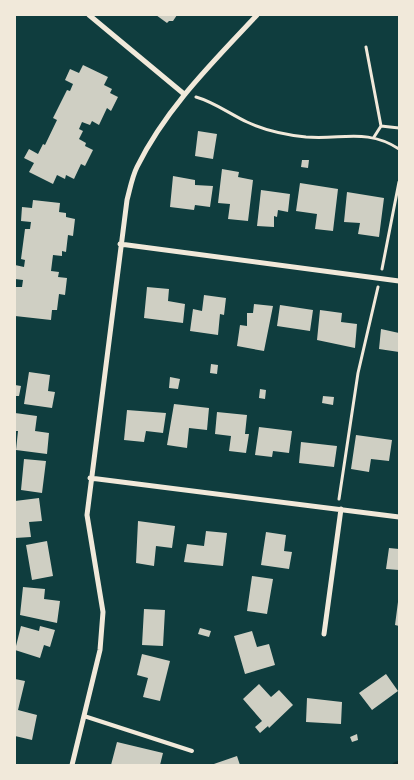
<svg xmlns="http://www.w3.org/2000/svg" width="414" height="780" font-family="Overpass,sans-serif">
	<rect width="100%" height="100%" fill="#0f3d3e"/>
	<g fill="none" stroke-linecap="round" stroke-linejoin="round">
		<!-- stream -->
		<path stroke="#0a2a2b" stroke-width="5" d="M395,765l4,-2"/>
	</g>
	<!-- building -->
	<path fill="#cfcfc3" d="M156,15h21l-4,6h-4l-2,2z
		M83,65l25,12 -4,8 8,4 -2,4 8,4 -7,14 -4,-3 -8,17 -7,-4 -2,4 -8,-3 -3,7 4,2 -4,8 7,4 -1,3 8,4 -8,16 -4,-2 -7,15 -8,-4 -1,4 -8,-4 -4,9 -24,-12 5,-9 -10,-5 5,-9 9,5 5,-10 2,1 12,-25 -4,-2 14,-28 3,1 3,-7 -8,-4 5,-11 9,4z
		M198,131l19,3 -4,25 -18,-3z
		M302,160h7l-1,8 -7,-1z
		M222,169l17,3 -1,5 15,3 -5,41 -20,-2 2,-15 -12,-1z
		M173,176l22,4v5l18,1 -3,21 -15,-2 -1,5 -24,-3z
		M300,183l38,6 -5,42 -18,-2 2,-15 -21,-3z
		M261,190l29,4 -2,18 -10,-2 -1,7 -3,-1v11l-17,-1z
		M347,192l37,6 -5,39 -21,-3 2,-11 -16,-1z
		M33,200l27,3 -1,9 7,1v4l9,2 -2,17 -5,-1 -2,17 -4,-1v5l-9,-1 -2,16 8,1 -1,5 9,1 -2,17 -6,-1 -2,16h-5l-1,10 -36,-4 1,-29h6l1,-7 -8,-1v-14l9,2 1,-7 -4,-1 4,-30h5l1,-7 -10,-1 1,-14 10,1z
		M147,287l22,2 -1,12 17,3 -2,19 -39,-5z
		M204,295l22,3 -2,17 -4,-1 -2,21 -28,-4 3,-22 9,2z
		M254,304l19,2 -9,45 -27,-5 3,-21 7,1v-13h6z
		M280,305l33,5 -3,21 -33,-5z
		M320,310l22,3 -1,9 16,2 -2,24 -38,-8z
		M381,329l18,4v19l-20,-3z
		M211,364l7,1 -1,9 -7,-1z
		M29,372l21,3 -2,16 7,1 -3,16 -28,-4z
		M170,377l10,2 -2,10 -9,-1z
		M15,385l6,1 -2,10h-4z
		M260,389l6,1 -1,9 -6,-1z
		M323,396l11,1 -1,8 -11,-2z
		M174,404l35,4 -2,22 -18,-2 -2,20 -20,-3z
		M127,410l39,3 -3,20 -17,-2 -2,11 -20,-2z
		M217,412l30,3 -2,19h4l-3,19 -17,-2 2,-15 -16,-2z
		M15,413l22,3 -2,15 14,2 -2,21 -31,-4 2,-19h-3z
		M259,427l33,4 -3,22 -16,-2 -1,6 -17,-2z
		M356,435l36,5 -3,21 -18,-2 -2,13 -18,-3z
		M301,442l36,4 -3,21 -35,-4z
		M24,459l22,2 -4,32 -21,-3z
		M39,498l3,23 -13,1 2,15 -16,1v-37z
		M138,521l37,5 -3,22 -16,-2 -2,20 -18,-3z
		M206,531l21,2 -4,33 -39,-4 3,-18 17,2z
		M266,532l20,3 -2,16 8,1 -3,17 -28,-4z
		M47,541l6,35 -21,4 -6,-35z
		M389,548l10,1v21l-13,-1z
		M252,576l21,3 -6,35 -20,-3z
		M23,587l22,2 -1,10 16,2 -3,22 -37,-8z
		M398,602h1v24l-4,-1z
		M144,609l21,1 -2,36 -21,-1z
		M21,626l18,5 1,-5 15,4 -5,17 -6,-2 -4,13 -25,-8z
		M200,628l11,3 -2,6 -11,-3z
		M252,631l5,16 12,-3 6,21 -30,9 -11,-38z
		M142,654l28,7 -10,40 -17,-4 5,-19 -11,-3z
		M386,674l12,17 -26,19 -13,-17z
		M15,679l10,2 -7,29 19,5 -5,25 -17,-4z
		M259,684l12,13 8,-7 14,15 -24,23 -1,-2 -8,7 -5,-6 7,-6 -19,-22z
		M307,698l35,4 -1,22 -35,-2z
		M357,734l1,6 -6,2 -2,-5z
		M117,742l46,11 -3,12h-49z
		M237,756l3,9h-29z"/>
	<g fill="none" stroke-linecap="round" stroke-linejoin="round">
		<!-- path -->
		<path stroke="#f1e9da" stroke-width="3" d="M366,47l15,79 18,2
			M196,97c18,5 34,17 51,25 17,8 41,13 59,15 36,3 61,-9 93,12
			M374,137l7,-11
			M382,269l17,-87
			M339,499l19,-126 20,-86"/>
		<!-- service -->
		<path stroke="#f1e9da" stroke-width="4" d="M84,716l108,35"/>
		<!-- minor -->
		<path stroke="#f1e9da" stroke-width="5" d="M89,15l95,79
			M120,244l279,37
			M90,478l309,39
			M324,634l17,-125
			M72,765l28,-115 3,-38 -16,-97 40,-315c3,-11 5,-23 10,-33 29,-59 76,-105 120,-152"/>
	</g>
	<!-- border -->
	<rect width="414" height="780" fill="none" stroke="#f1e9da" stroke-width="32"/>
</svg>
